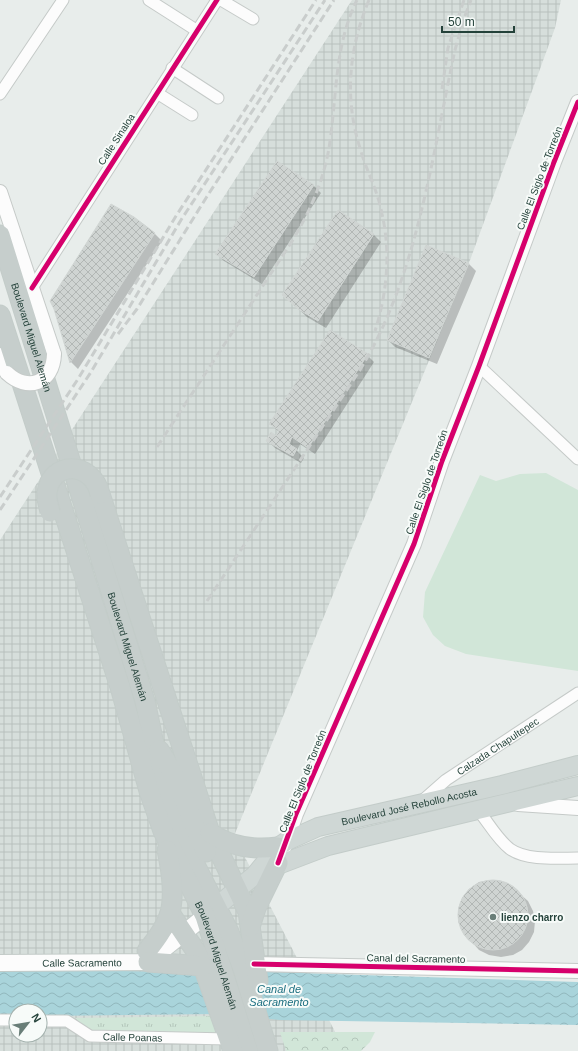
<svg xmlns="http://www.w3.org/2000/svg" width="578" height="1051" font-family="Helvetica,sans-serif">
	<defs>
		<pattern id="industrial-grid" width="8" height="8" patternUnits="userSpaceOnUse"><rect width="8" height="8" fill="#d6dedb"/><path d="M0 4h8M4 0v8" fill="none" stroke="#b8c0bd"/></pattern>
		<pattern id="grass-tufts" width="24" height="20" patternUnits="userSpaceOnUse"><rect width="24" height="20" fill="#d1e6d8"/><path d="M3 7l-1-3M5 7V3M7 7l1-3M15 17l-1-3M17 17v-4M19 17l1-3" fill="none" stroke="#b3c6ba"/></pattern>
		<pattern id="forest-crowns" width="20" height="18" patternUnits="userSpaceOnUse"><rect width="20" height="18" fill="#d1e6d8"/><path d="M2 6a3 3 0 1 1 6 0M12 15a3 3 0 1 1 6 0" fill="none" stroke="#b3c6ba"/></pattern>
		<pattern id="water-waves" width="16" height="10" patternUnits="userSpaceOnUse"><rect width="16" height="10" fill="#a9d4db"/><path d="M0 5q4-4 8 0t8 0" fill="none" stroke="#91b7bd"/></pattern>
		<pattern id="building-cross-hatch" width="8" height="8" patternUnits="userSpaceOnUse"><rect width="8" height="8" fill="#cfd4d2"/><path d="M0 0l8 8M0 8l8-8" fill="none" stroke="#b2b7b5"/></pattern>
	</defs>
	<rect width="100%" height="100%" fill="#e8edeb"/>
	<!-- industrial -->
	<path fill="url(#industrial-grid)" fill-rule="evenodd" d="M352,0h209l-6,28 -86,235 -235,573 111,215h-345v-511zM16,1011h24v24h-24z"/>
	<!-- grass -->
	<path fill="url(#grass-tufts)" d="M218,1016l4,17h-130l-17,-15z"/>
	<!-- forest -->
	<path fill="url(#forest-crowns)" d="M280,1032h95l-5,10 -9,9h-75z"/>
	<!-- pitch -->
	<path fill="#d1e6d8" d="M546,473l32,17v181l-112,-17 -21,-8 -12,-11 -10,-18 2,-25 55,-117 16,6 24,-7z"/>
	<!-- water -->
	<path fill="url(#water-waves)" d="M85,970l114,3 70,-1 309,10v43l-298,-5 -64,-6 -176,2v-5h-24v5l-16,-2v-43z"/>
	<!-- shadow -->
	<path fill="#0003" d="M278,162l36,24 7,7 -59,91 -38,-23 -7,-7z
		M338,211l36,24 7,7 -55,86 -19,-11 -16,-15z
		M154,233l8,8 -84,128 -7,-7 -16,-53z
		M468,263l8,8 -39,93 -42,-17 -7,-7z
		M367,355l7,7 -59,92 -15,-10 -3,7 7,7 -3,5 -26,-15 -8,-8 9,-3 3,-5 -8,-8z
		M491,880l11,1 9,5 17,15 5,10 2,10 -1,11 -5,10 -7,8 -9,5 -12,2 -12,-2 -10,-5 -16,-18 -5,-11v-12l4,-11 7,-9 10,-7z"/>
	<!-- building -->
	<path fill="url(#building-cross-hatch)" stroke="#d1d6d4" d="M277,161l37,24 -60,92 -39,-23z
		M111,204l23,13 21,16 -85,130 -16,-54 -4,-8z
		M338,210l36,24 -56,87 -20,-12 -16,-14z
		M426,245l43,18 -40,95 -42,-18z
		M330,330l38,24 -60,94 -16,-11 -3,7 8,5 -4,7 -27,-15 5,-9 5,4 3,-6 -10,-6z
		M458 915a35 35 0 1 1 70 0a35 35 0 1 1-70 0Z"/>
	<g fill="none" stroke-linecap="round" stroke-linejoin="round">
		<!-- minor casing -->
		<g stroke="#c5cac8" stroke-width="13">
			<g id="minor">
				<path d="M149,0l47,30"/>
				<path d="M221,0l32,19"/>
				<path d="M172,68l46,30"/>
				<path d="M157,93l35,22"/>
				<path d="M0,94l63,-94"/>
				<path d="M32,288l185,-288"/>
				<path d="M479,366l99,93"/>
				<path id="s1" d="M421,802l25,-22 132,-87"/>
				<path d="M478,810c10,12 19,29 32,39 17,12 48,9 68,9"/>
				<path d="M0,1020h16"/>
				<path id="s2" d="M40,1021h27l23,15 139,3"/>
			</g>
		</g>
		<!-- tertiary casing -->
		<g stroke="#c5cac8" stroke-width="16">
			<path id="tertiary" d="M0,192l54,162
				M0,355l7,18
				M518,804l60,4
				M285,846l11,-32 118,-270 28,-83 37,-95 75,-204 24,-60
				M254,964l324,7"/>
		</g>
		<!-- secondary casing -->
		<g stroke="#c3cbc8" stroke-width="18">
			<g id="secondary">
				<path id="s3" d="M0,963l148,-1 57,-46"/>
			</g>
		</g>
		<!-- primary casing -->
		<g stroke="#c3ccc9" stroke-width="20">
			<g id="primary">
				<path d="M265,870l63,-24 41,-10 209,-50"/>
				<path id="s4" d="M205,916l50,-41 23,-28 9,-6 31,-14 184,-42 76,-20"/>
			</g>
		</g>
		<!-- trunk casing -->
		<g stroke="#c3ccc9" stroke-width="21">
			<g id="trunk">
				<path id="s5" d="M0,235l145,466 20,95 13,35 51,101 14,37 25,82"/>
				<path id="s6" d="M0,315l120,372 29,104 14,40 42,85 43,135"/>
				<path d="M100,494l110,339 38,79 10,69"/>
				<path d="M159,750c22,31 30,68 47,102"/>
				<path d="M210,833c22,14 43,17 68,14"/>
				<path d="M170,913l27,40 6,13 30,85"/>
				<path d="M250,927l6,-19 22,-45"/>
				<path d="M147,951c9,-11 19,-24 23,-38 5,-19 1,-44 -3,-63"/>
				<path d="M148,962l55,4"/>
			</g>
		</g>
		<!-- minor -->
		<use href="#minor" stroke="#fcfcfc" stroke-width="11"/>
		<!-- tertiary -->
		<use href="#tertiary" stroke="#fcfcfc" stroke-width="14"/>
		<!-- secondary -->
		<use href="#secondary" stroke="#fcfcfc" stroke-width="16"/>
		<!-- primary -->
		<use href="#primary" stroke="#cfd7d5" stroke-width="18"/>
		<!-- trunk -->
		<use href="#trunk" stroke="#c6cecc" stroke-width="19"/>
		<!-- rail -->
		<path stroke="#c9cdcc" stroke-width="3" stroke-dasharray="8 4" stroke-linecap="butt" d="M369,0c-20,48 -25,98 -9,148 6,22 18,43 22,66 9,39 5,79 -7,117
			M442,89l6,-41 16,-48
			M118,334l19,-25 69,-111 128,-198
			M157,447l132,-201c19,-30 34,-63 40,-98 8,-50 5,-102 28,-148
			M0,497l78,-118 98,-163 140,-216
			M0,510l91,-138 90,-152 144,-220
			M207,601l151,-228c59,-93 74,-217 97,-323l8,-29 8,-21"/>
		<!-- tertiary-bridge casing -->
		<g stroke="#c5cac8" stroke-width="16" stroke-linecap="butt">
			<path id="tertiary-bridge" d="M7,373c20,19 46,11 47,-19"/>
		</g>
		<!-- trunk-bridge casing -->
		<g stroke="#c3ccc9" stroke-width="21" stroke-linecap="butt">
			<path id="trunk-bridge" d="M50,512c-1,-6 -4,-12 -3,-19 3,-32 45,-33 53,1"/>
		</g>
		<!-- tertiary-bridge -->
		<use href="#tertiary-bridge" stroke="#fcfcfc" stroke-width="14"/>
		<!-- trunk-bridge -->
		<use href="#trunk-bridge" stroke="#c6cecc" stroke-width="19"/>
		<!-- cycleway casing -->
		<g stroke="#f7fbf9" stroke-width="8">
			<path id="cycleway" d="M32,288l185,-288
				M278,863l18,-49 118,-270 28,-83 37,-95 75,-204 24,-60
				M254,964l324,7"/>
		</g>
		<!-- cycleway -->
		<use href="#cycleway" stroke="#d6006c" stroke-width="5"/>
	</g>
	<!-- markers -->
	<circle fill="#697e78" stroke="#f7fbf9" stroke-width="1.5" cx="493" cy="917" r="4"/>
	<g text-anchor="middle" stroke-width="4" stroke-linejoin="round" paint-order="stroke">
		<!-- street labels -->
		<g font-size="10" fill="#24423a" stroke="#f7fbf9">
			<text transform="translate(116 139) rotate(-57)" y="4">Calle Sinaloa</text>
			<text transform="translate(539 178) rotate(-69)" y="4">Calle El Siglo de Torreón</text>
			<text dy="4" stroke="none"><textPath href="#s5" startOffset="107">Boulevard Miguel Alemán</textPath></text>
			<text transform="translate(426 482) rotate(-71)" y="4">Calle El Siglo de Torreón</text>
			<text dy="4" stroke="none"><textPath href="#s5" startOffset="431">Boulevard Miguel Alemán</textPath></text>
			<text dy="4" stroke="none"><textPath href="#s1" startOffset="95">Calzada Chapultepec</textPath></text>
			<text transform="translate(302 781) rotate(-68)" y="4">Calle El Siglo de Torreón</text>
			<text dy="4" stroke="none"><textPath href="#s4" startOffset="239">Boulevard José Rebollo Acosta</textPath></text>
			<text dy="4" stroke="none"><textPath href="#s6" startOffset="677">Boulevard Miguel Alemán</textPath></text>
			<text transform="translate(416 958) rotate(1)" y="4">Canal del Sacramento</text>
			<text dy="4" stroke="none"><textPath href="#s3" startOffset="82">Calle Sacramento</textPath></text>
			<text dy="4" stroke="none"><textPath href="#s2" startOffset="97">Calle Poanas</textPath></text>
		</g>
		<!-- poi labels -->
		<g font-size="10" font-weight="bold" fill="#24423a" stroke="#f7fbf9" text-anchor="start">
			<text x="501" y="921">lienzo charro</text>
		</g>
		<!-- water labels -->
		<g font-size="11" font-style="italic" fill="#1c6f80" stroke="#f7fbf9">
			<text x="279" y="993">Canal de<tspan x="279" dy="13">Sacramento</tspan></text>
		</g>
	</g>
	<!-- north arrow -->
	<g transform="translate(28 1023) rotate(59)"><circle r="19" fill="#f7fbf9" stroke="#a3b1ad"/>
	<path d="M0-3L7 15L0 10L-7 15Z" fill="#697e78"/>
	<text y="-6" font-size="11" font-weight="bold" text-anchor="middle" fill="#24423a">N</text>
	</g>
	<!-- scale -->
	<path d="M442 26v6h72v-6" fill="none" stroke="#24423a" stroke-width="2"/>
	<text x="448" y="26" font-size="12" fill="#24423a" stroke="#f7fbf9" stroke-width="3" paint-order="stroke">50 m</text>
</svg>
